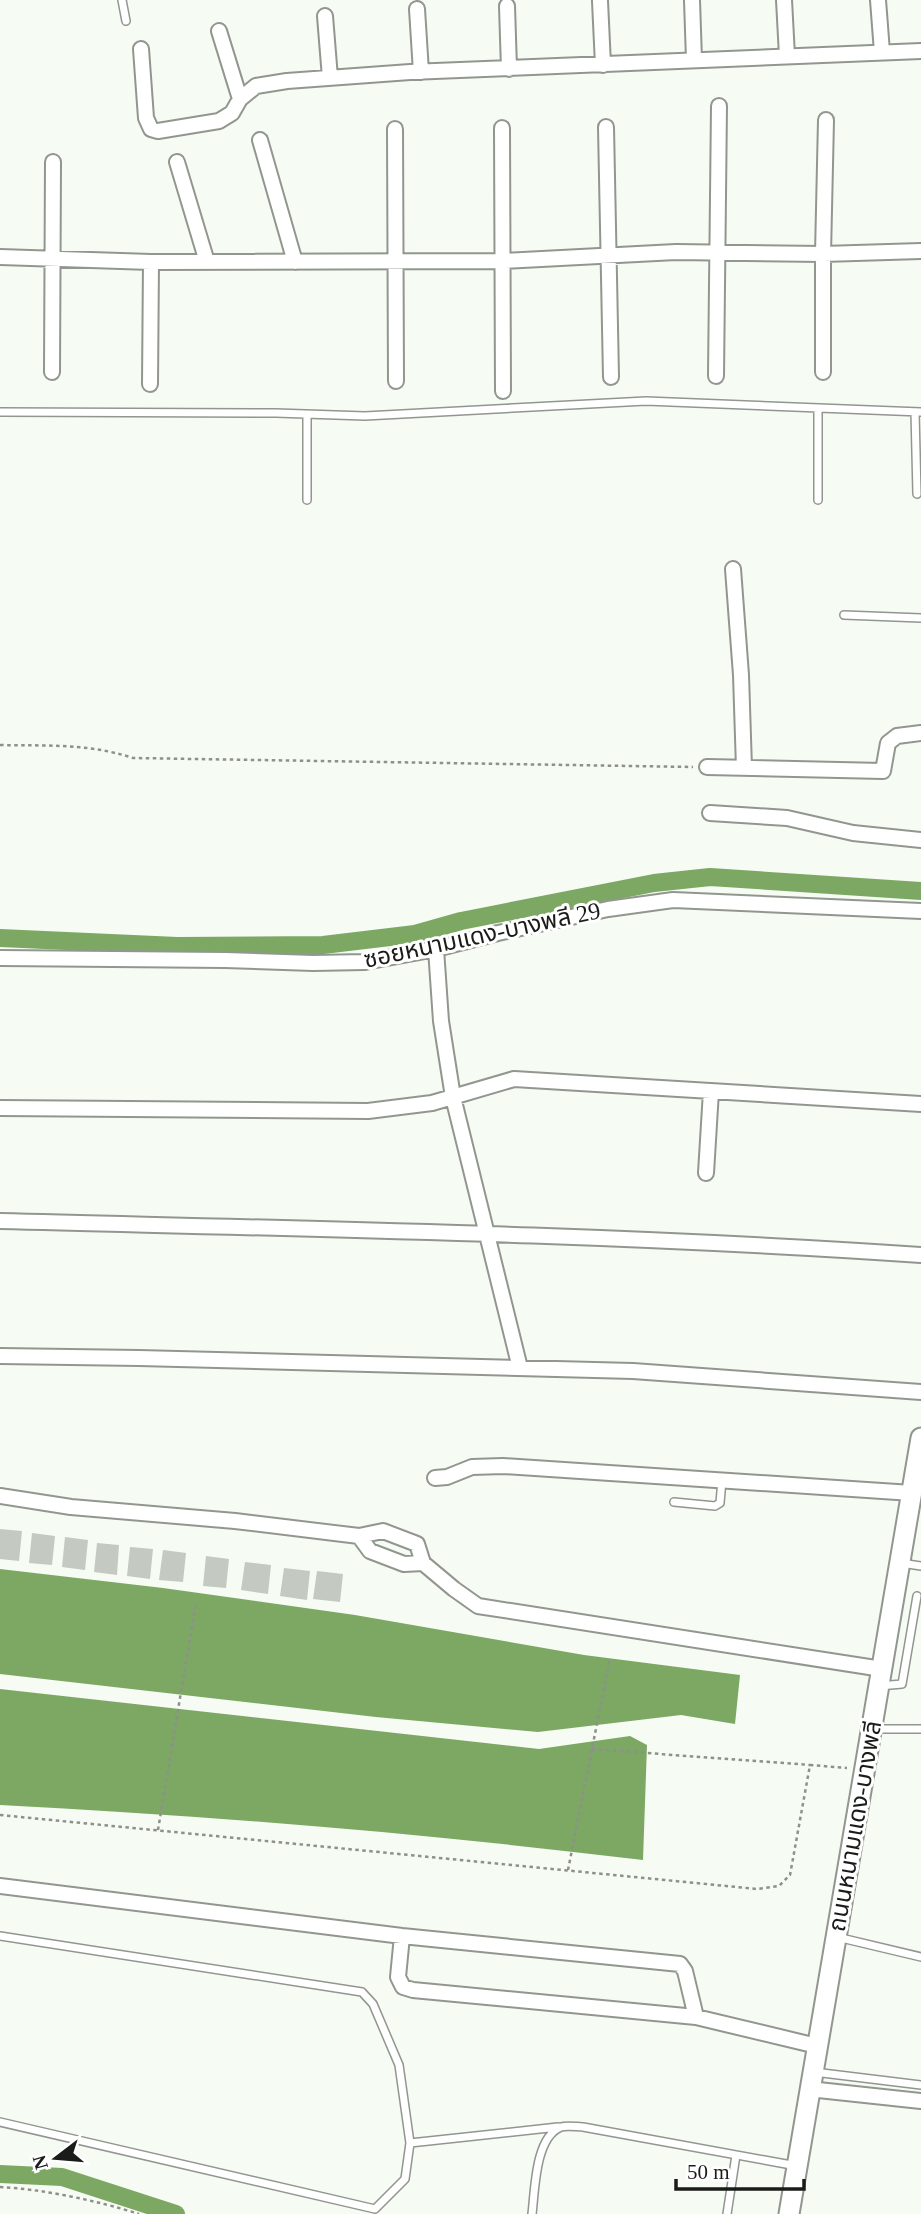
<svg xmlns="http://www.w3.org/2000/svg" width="921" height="2214" font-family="'Times New Roman','Noto Sans Thai',serif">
	<rect width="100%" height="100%" fill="#f6fbf3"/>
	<!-- water -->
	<path fill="#7ca864" d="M0,1569l163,19 192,27 229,40 156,20 -5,49 -54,-9 -143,17 -162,-15 -376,-43z
		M0,1689l539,60 91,-13 17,9 -4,115c-214,-26 -428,-44 -643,-55z"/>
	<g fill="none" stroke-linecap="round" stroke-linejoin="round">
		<!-- canal -->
		<path stroke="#7ca864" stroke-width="18" d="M0,938l177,8 146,-1 92,-11 46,-13 193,-38 56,-6 211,14
			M0,2174l62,3 114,37"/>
	</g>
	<!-- building -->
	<path fill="#c4c9c1" d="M0,1529l22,2 -3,30 -19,-2z
		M32,1533l23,3 -3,29 -23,-2z
		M65,1537l23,3 -3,30 -23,-3z
		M97,1543l22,2 -2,30 -23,-3z
		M130,1547l23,2 -3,30 -23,-3z
		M163,1550l23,3 -3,29 -24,-2z
		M206,1556l23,3 -3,29 -23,-2z
		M245,1562l26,3 -3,29 -27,-4z
		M284,1568l26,3 -3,29 -27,-4z
		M317,1571l26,3 -3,28 -27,-3z"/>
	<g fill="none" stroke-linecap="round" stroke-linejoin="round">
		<!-- service casing -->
		<g stroke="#91978f" stroke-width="10">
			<path id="service" d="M122,0l4,21
				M818,409v91
				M0,412l276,1 89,3 281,-15 275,11
				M915,412l2,82
				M307,415v85
				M844,615l77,3
				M674,1502l41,4 5,-3 2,-23
				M901,1563l20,3
				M879,1686l23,-2 15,-88
				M872,1729h49
				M0,1936l362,56 11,12 26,61 11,78 -5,36 -30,30 -375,-87
				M837,1937l84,20
				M814,2072l107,13
				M410,2143l148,-16
				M532,2214c3,-24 3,-77 29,-87 6,-2 16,0 22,0l214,39
				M727,2214l9,-59"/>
		</g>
		<!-- minor casing -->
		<g stroke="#91978f" stroke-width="18">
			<path id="minor" d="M692,0l2,60
				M784,0l3,56
				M878,0l4,52
				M600,1l3,64
				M507,6l2,63
				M417,9l4,63
				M325,16l5,62
				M219,31l21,68
				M141,49l5,69 5,11 7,2 61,-10 13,-8 8,-14 16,-13 31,-5 123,-9 511,-21
				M606,127l5,250
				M502,128l1,263
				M395,129l1,252
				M260,140l35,122
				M177,162l30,100
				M0,257l151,5 351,-1 174,-9 147,2 98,-3
				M52,372l1,-210
				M823,372v-118l3,-134
				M716,376l3,-270
				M150,384l1,-122
				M733,569l8,106 3,93
				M707,767l176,4 5,-28 9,-7 24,-3
				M710,813l77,5 66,15 68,7
				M436,949l5,72 12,76 67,271
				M0,958l225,2 88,3 52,-1 71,-13 62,-16 110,-24 65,-9 248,11
				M0,1108l368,3 64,-8 82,-24 407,25
				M706,1173l5,-82
				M0,1221c307,8 614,13 921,34
				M0,1356l139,2 494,13 288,21
				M435,1478l12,-1 25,-10 31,-1 409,27
				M0,1496l71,11 164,14 124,15 24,-5 34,13 6,19 31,26 24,17 404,63
				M359,1536l11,15 34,13 19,-1
				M0,1886l402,50 278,28 5,7 11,46 121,29
				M402,1936l-4,41 5,10 10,3 283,27
				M809,2089l112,12"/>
		</g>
		<!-- secondary casing -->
		<g stroke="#91978f" stroke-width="23">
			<path id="secondary" d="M789,2214l132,-776"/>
		</g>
		<!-- path -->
		<path stroke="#8d908b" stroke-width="2.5" stroke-dasharray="3.5 3.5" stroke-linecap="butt" d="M0,745c47,1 87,-2 133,13l560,9
			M592,1749l218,16
			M0,1815l757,74 22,-3 11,-11 20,-110 37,3
			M158,1830l38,-228
			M568,1870l42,-212
			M0,2187c42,2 99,14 139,27"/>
		<!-- service -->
		<use href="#service" stroke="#fff" stroke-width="7"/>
		<!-- minor -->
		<use href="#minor" stroke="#fff" stroke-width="14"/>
		<!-- secondary -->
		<use href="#secondary" stroke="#fff" stroke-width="19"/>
	</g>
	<g text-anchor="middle" stroke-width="6" stroke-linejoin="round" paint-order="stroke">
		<!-- street labels -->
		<g font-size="24" fill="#1a1c19" stroke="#fff">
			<text transform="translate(482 935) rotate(-12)" y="8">ซอยหนามแดง-บางพลี 29</text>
			<text transform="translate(855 1826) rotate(-80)" y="8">ถนนหนามแดง-บางพลี</text>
		</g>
	</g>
	<!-- north arrow -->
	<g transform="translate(56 2158) rotate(254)" stroke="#ffffff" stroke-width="5" paint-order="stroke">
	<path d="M0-5L12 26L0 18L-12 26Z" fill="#1a1c19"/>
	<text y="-10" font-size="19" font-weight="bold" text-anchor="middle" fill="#1a1c19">N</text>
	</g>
	<!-- scale -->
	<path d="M676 2179v10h128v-10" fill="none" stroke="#1a1c19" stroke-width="3.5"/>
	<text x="687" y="2179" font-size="21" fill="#1a1c19" stroke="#ffffff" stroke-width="5" paint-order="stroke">50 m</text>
</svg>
